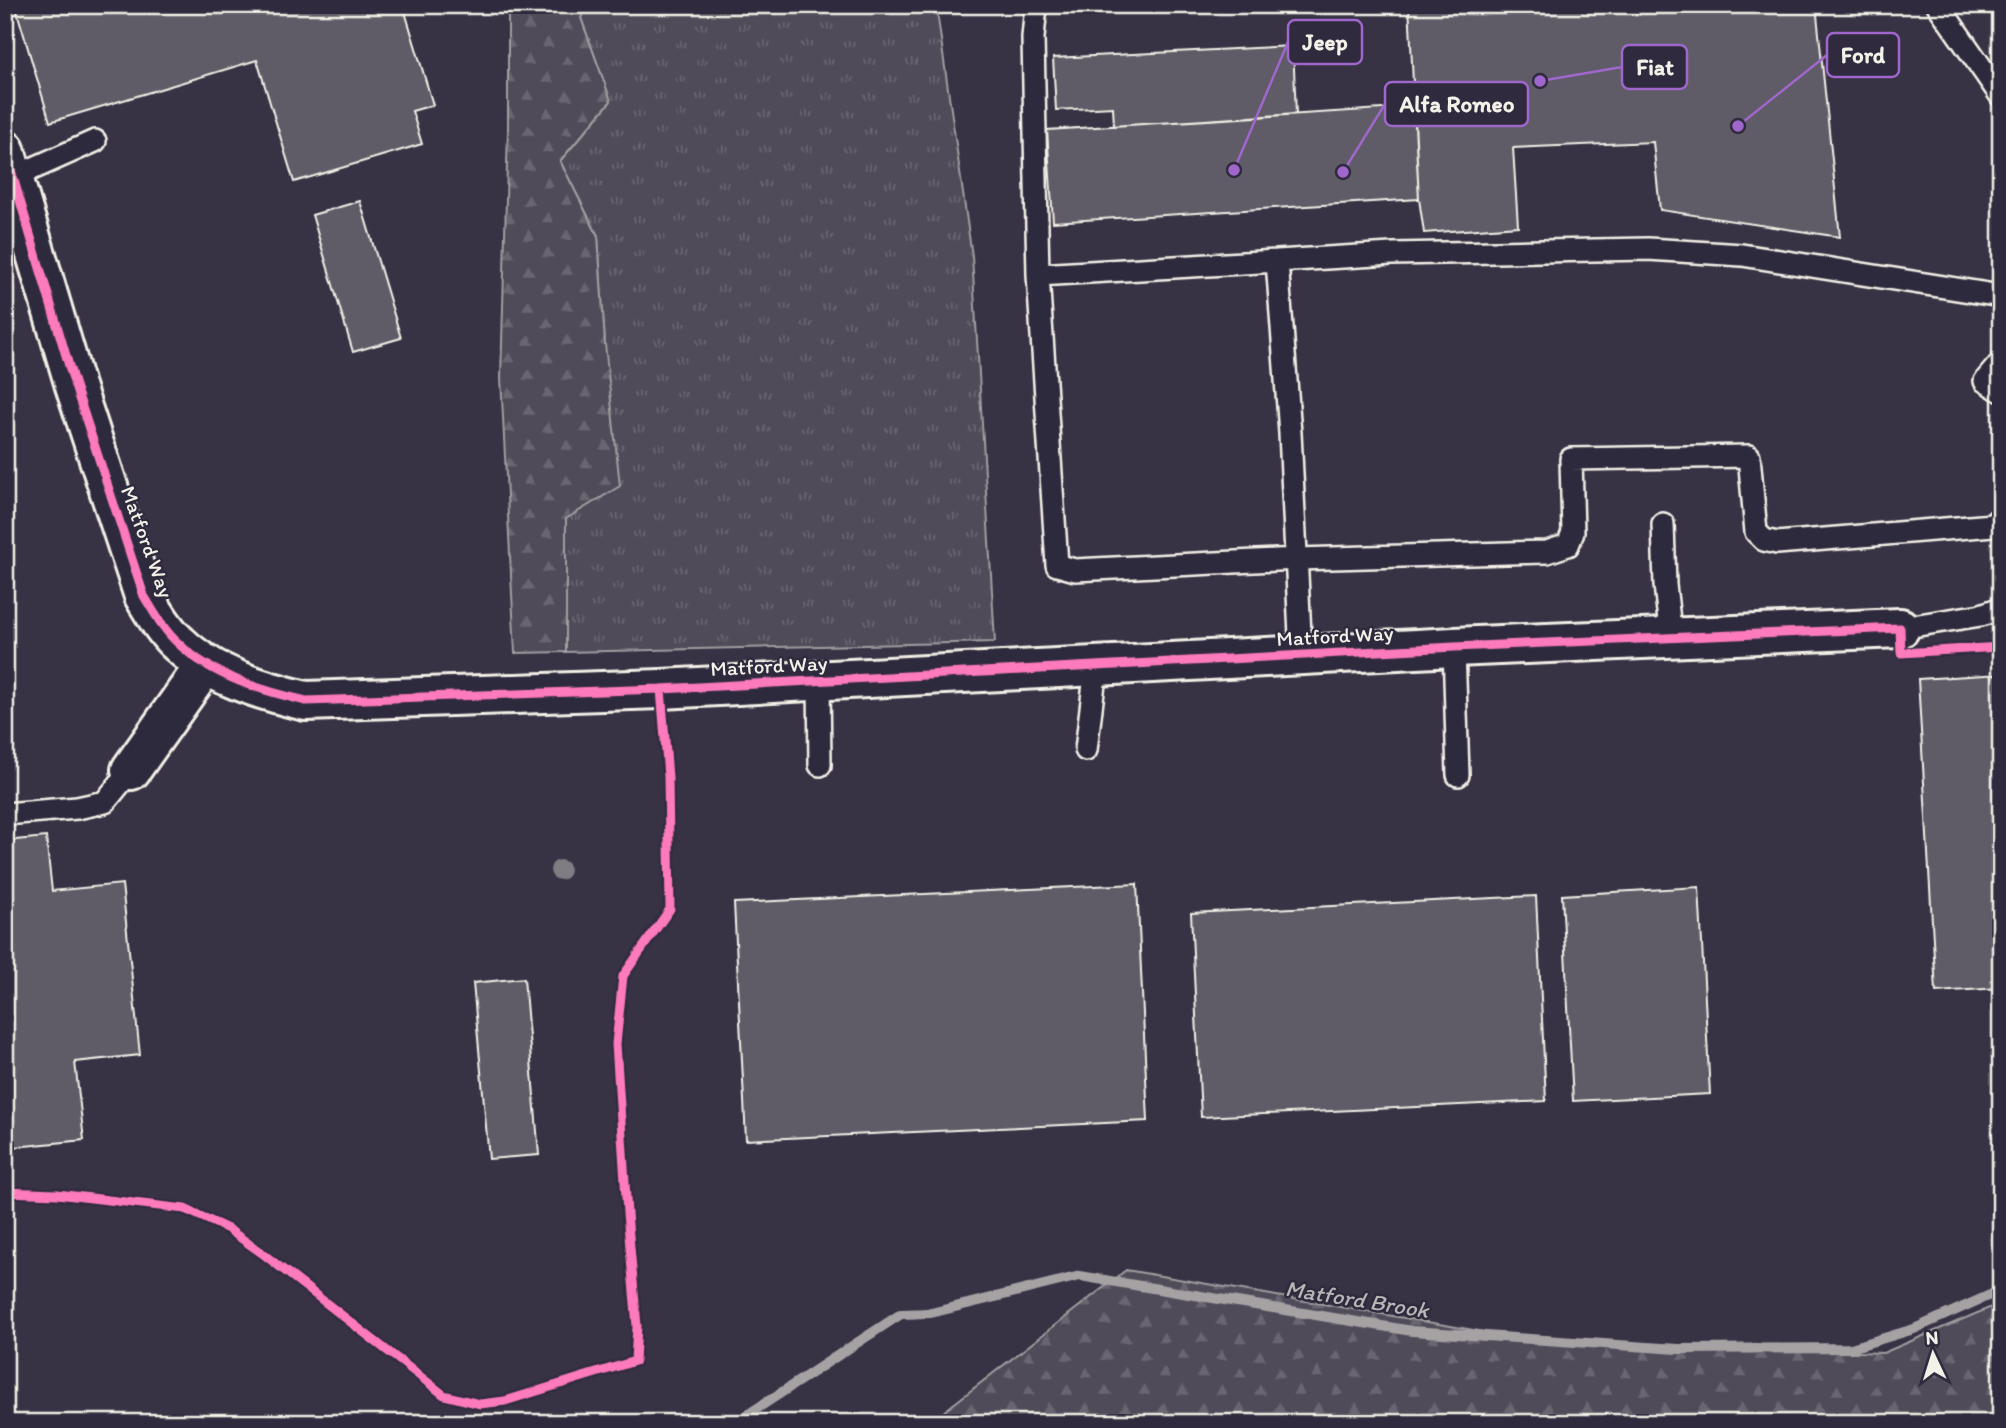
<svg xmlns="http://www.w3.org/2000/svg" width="2006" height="1428" font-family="Itim,sans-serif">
	<defs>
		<pattern id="grass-tufts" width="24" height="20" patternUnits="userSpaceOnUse" patternTransform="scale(1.75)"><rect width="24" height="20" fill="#504b59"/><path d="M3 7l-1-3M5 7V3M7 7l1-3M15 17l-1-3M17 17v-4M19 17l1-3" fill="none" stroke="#6a6571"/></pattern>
		<pattern id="forest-firs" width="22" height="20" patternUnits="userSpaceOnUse" patternTransform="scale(1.75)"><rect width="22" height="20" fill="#504b59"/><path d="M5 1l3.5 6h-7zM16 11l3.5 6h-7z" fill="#6a6571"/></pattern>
	</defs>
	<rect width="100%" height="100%" fill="#373244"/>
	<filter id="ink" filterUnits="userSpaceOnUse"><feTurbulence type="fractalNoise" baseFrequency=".0143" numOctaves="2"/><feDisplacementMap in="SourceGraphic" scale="14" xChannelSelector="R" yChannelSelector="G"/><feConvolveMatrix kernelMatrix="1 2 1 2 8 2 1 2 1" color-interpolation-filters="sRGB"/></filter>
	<g filter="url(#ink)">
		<!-- grass -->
		<path fill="url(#grass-tufts)" stroke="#a29ea0" stroke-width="2" d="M586,5h350l36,251 23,386 -429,10v-133l39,-175 -7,-108 -38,-75 51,-60 -30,-83z"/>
		<!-- forest -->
		<path fill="url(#forest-firs)" stroke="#a29ea0" stroke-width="2" d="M508,5h78l-5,13 30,83 -51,60 38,75 7,108 15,142 -54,33v133l-51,1 -14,-275 7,-250z
			M1126,1270l400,69 357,14 118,-50v120h-1072z"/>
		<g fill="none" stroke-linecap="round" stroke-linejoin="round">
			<!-- stream -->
			<path stroke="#a6a2a4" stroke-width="10" d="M735,1423l166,-109 30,-1 149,-37 332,55 265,18 174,-1 63,-19 87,-39"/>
		</g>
		<!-- building -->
		<path fill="#5f5c67" stroke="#f4f1e8" stroke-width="2" d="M15,5h388l30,100 -21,6 10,33 -128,38 -37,-122 -207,62z
			M1409,5h407l24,232 -180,-27 -7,-68 -140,6 5,78 -94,7 -5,-34z
			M1293,46l3,68 -182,12 -1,-19 -57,3 -3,-52z
			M1414,107l5,92 -366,23 -6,-92z
			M360,201l41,137 -48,14 -41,-137z
			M2001,674v314l-65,4 -18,-313z
			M46,837l6,54 70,-7 18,171 -65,7 9,78 -79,8v-307z
			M1137,884l11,237 -402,19 -12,-237z
			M1699,887l11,207 -137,7 -11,-206z
			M1536,896l10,205 -345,16 -10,-204z
			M524,978l15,177 -50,4 -16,-176z"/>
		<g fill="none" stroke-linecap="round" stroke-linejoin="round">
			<!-- lane casing -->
			<g stroke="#f4f1e8" stroke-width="26">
				<path id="lane" d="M1036,5l-3,33 5,237
					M1938,5l63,91
					M14,177l81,-36
					M1277,261l-239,14 19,290 18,5 222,-11 250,-7 21,-7 5,-13 -2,-73 178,-3 7,76 8,8 13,3 216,-18 8,-9
					M2001,362l-16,19 16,10
					M1663,524l2,61 6,53
					M1900,628l81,-13 20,-7
					M1454,647l4,128
					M1301,655l-11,-222 -13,-172 115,-7 256,-5 94,6 259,41
					M819,681l1,84
					M1086,750l10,-83
					M5,814l72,-6 28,-6 26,-32"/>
			</g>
			<!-- street casing -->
			<g stroke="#f4f1e8" stroke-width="44">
				<path id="street" d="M5,150l70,236 69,210c10,16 20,35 35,48 33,32 84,47 127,57l355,-12 793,-42 446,-19
					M131,770l75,-106"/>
			</g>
			<!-- lane -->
			<use href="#lane" stroke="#2f2a3d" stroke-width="21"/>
			<!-- street -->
			<use href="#street" stroke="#2f2a3d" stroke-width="38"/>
			<!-- cycleway casing -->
			<g stroke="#2f2a3d" stroke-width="13">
				<path id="cycleway" d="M5,150l70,236 69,210c10,16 20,35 35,48 33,32 84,47 127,57l355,-12 793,-42 446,-19 1,25 100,-6
					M5,1192l52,2 128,15 43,20 34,24 182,142 36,9 25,-3 130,-40 2,-35 -10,-113 -11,-169 7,-68 47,-67 -2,-132 -7,-88"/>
			</g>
			<!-- cycleway -->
			<use href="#cycleway" stroke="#fd7abc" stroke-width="9"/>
		</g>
		<!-- trees -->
		<circle fill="#807b83" cx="560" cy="870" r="10"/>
	</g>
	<g text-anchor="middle" stroke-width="5" stroke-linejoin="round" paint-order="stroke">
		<!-- street labels -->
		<g font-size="21" fill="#f4f1e8" stroke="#2f2a3d">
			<text transform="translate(147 542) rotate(70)" y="7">Matford Way</text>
			<text transform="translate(1335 636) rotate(-3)" y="7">Matford Way</text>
			<text transform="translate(769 666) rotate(-3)" y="7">Matford Way</text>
		</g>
		<!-- water labels -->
		<g font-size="23" font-style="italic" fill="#bab6b5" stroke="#2f2a3d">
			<text transform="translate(1357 1299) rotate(9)" y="8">Matford Brook</text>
		</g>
	</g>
	<!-- callouts -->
	<path fill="none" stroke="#9f67cb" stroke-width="2.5" d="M1234 170L1288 42M1738 126L1827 55M1540 81L1622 67M1343 172L1385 104"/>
	<g fill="#9f67cb" stroke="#2f2a3d" stroke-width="2.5">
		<circle cx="1234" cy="170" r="7"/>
		<circle cx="1738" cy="126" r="7"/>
		<circle cx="1540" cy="81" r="7"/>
		<circle cx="1343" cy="172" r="7"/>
	</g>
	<g fill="#2f2a3d" stroke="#9f67cb" stroke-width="2.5">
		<rect x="1288" y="20" width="74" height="44" rx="7"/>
		<rect x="1827" y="33" width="72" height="44" rx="7"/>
		<rect x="1622" y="45" width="65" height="44" rx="7"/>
		<rect x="1385" y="82" width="143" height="44" rx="7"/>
	</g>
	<g font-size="23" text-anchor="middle" font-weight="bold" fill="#f4f1e8">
		<text x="1325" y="50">Jeep</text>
		<text x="1863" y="63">Ford</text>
		<text x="1655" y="75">Fiat</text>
		<text x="1457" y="112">Alfa Romeo</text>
	</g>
	<!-- margin -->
	<rect width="2006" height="1428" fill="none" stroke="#2f2a3d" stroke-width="28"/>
	<rect x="14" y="14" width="1978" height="1400" fill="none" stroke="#f4f1e8" stroke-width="2.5" filter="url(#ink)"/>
	<!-- north arrow -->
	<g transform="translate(1933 1354) rotate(356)" stroke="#2f2a3d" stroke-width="5" paint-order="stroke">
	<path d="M0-5L12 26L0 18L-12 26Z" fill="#f4f1e8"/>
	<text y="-10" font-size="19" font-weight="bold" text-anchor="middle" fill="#f4f1e8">N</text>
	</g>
</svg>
